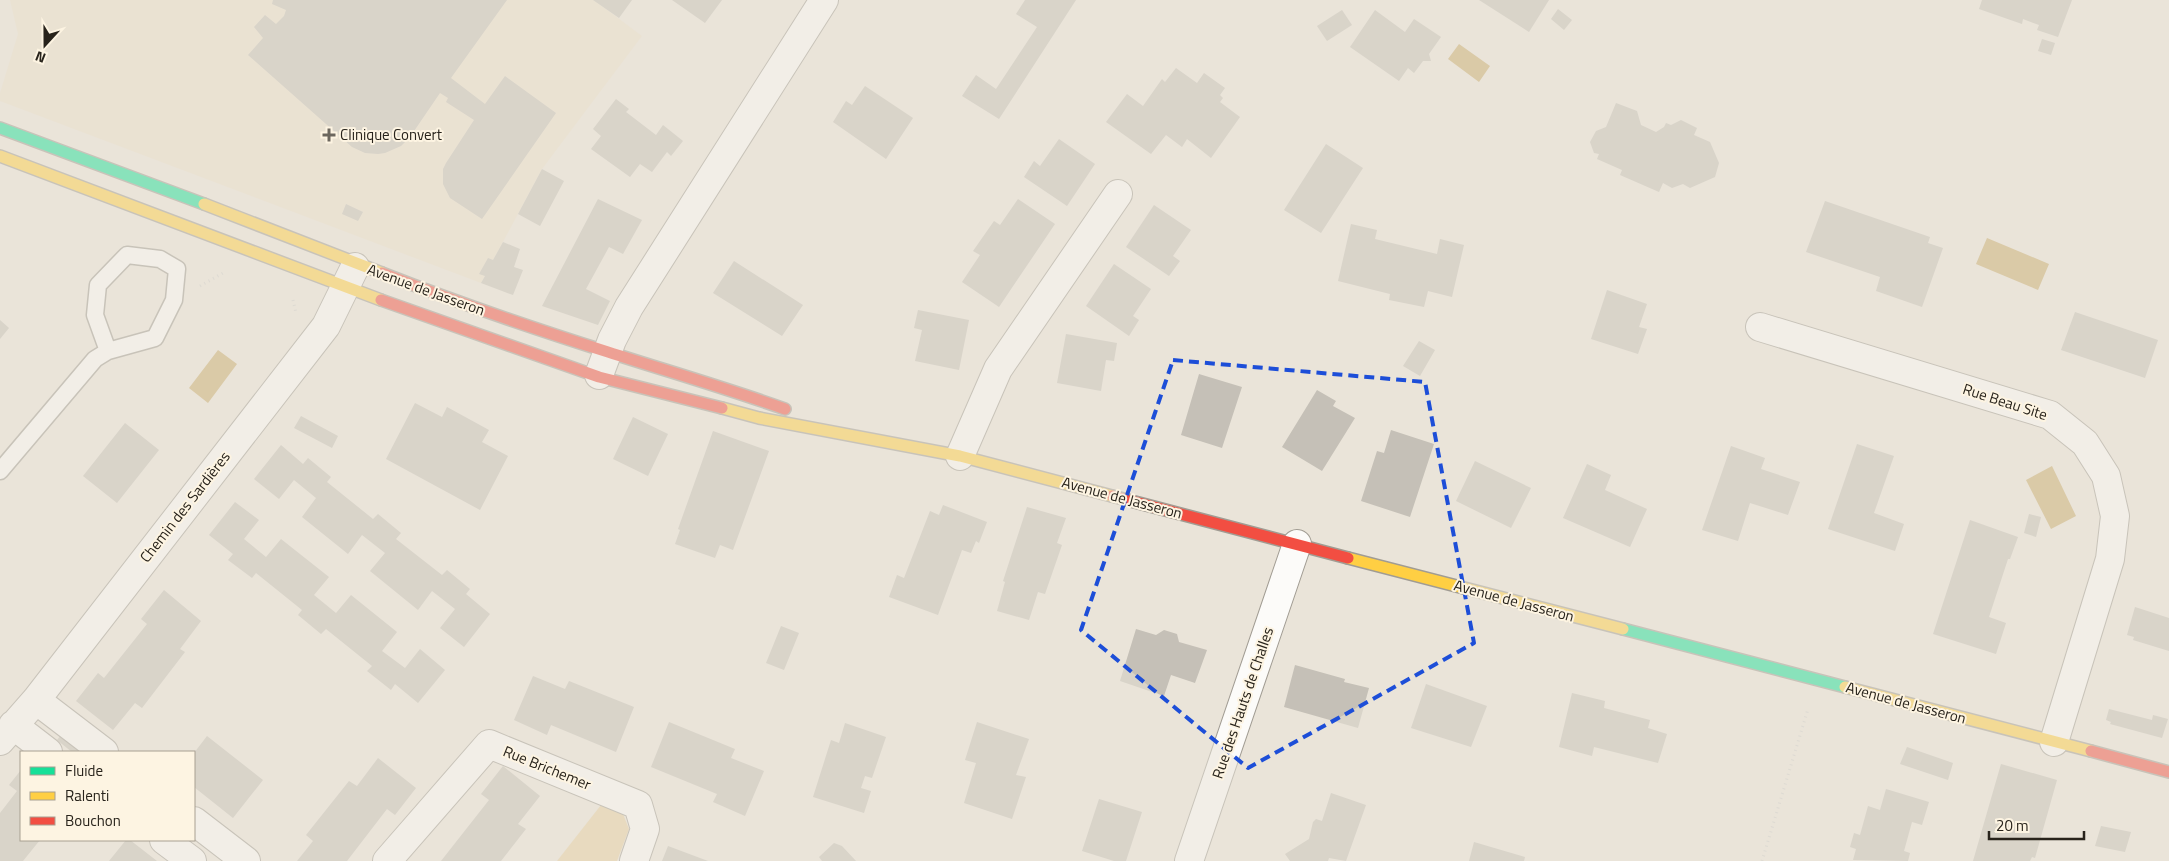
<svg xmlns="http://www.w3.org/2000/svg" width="2169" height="861" font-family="'Titillium Web',sans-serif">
	<rect width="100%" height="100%" fill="#eae4d9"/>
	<!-- built -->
	<path fill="#ebe0cb" d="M10,0h584l48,36 -100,133 -61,114 -481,-182v-8l18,-59z"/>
	<!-- green -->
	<path fill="#e7cfa1" d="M601,805l22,9 6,15 -12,32h-60z"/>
	<!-- water -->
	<path fill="#c8aa6b" d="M1459,44l31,22 -11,16 -31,-23z
		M1987,238l62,26 -11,26 -62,-26z
		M218,350l19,14 -29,39 -19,-15z
		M2052,466l24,50 -25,13 -25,-49z"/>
	<!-- building -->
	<path fill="#c5c0b7" d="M273,0h234l-56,78 34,26 20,-28 51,37 -74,106 -32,-21 -7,-14v-15l3,-6 28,-43 -28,-18 2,-4 -8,-5 -30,44 -9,9 -16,7 -7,1 -13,-1 -13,-6 -104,-92 15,-17 -9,-11 11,-12 11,9 8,-8 2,-6 -14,-6z
		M593,0h39l-13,18z
		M672,0h50l-17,23z
		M1025,0h51l-77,119 -37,-23 14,-21 20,14 41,-62 -21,-13z
		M1479,0h70l-20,32z
		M1982,0h90l-14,37 -21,-7 2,-5 -16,-6 -1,5 -43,-15z
		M1558,9l14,11 -8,10 -13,-11z
		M1342,10l10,15 -25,16 -10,-15z
		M1375,10l30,22 9,-13 27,18 -12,17 2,7h-8l-9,12 -6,-5 -9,13 -49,-34z
		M2042,39l13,4 -4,12 -13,-4z
		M1176,68l21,15 7,-10 21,15 -5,7 3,3 -3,4 20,15 -29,41 -24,-19 -5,8 -16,-12 -15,19 -45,-32 21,-28 16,12 19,-27 3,3z
		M865,86l48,32 -27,41 -53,-37 13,-21 6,4z
		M616,99l13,10 -3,3 30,23 7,-10 20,16 -12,15 -4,-4 -15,20 -12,-8 -10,13 -39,-28 10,-13 -8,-7z
		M1616,103l21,8 4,14 15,7 8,-5 2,-4 5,2 10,-5 16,8 -3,7 16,7 9,21 -4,14 -25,11 -7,-4 -11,4 -9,-5 -4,9 -39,-17 2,-5 -25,-11 2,-5 -5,-1 -4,-11 6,-11 10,-4z
		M1059,139l36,25 -28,42 -43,-29 10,-16 6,5z
		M1326,144l37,24 -42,65 -37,-23z
		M542,169l22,12 -24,45 -22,-12z
		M598,199l44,21 -19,34 -14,-7 -23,42 24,12 -12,24 -56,-19z
		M1018,199l37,25 -56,83 -37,-25 18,-27 -7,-4 21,-30 6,4z
		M1825,201l105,36 -2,6 15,5 -21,59 -46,-16 4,-14 -74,-25z
		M346,204l17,8 -5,9 -16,-7z
		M1154,205l37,25 -18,26 7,5 -11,15 -43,-29z
		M1351,224l26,6 -2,9 62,15 3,-15 24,6 -12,52 -24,-6 -4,16 -35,-7 1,-6 -52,-13z
		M503,242l17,7 -6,18 9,3 -10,25 -32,-12 4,-7 -6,-2 9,-16 5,2z
		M734,261l69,44 -21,31 -69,-43z
		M1114,264l37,25 -18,27 6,4 -10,16 -43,-30z
		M1607,290l40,14 -8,23 8,2 -9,25 -47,-15z
		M918,310l51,10 -10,50 -44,-9 7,-31 -8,-2z
		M2075,312l83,28 -13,38 -84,-28z
		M0,320l9,8 -9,11z
		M1066,334l51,9 -3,18 -8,-1 -5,31 -44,-8z
		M1419,341l16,9 -15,26 -17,-10z
		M1199,374l43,13 -20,61 -41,-13z
		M1317,390l19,11 -3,5 22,12 -33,53 -40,-24z
		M415,403l27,14 5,-10 42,23 -7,12 26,14 -28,54 -94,-51z
		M301,416l37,20 -6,12 -38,-20z
		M633,417l35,17 -20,42 -35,-17z
		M125,423l34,27 -42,53 -34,-27z
		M1391,430l43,14 -24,73 -49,-16 16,-50 7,2z
		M713,431l56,20 -36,99 -13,-5 -5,13 -40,-14 5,-14 -2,-1z
		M1857,444l37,12 -20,57 30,11 -9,27 -67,-22z
		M281,445l22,19 5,-6 23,19 -4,5 46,37 5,-5 23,19 -5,6 46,36 5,-5 23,19 -4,5 24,20 -26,33 -24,-19 15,-19 -23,-18 -14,19 -48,-39 15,-18 -23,-18 -14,19 -46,-37 14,-19 -22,-18 -15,19 -25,-20z
		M1731,446l34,12 -4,11 39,13 -12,33 -38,-12 -12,38 -36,-11z
		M1475,461l56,27 -20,40 -55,-27z
		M1587,464l24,11 -6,15 42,19 -17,38 -67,-29z
		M235,502l24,18 -15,19 22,18 15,-18 48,38 -15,18 22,18 15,-18 46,37 -15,19 23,17 15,-19 25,21 -27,33 -23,-19 -4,6 -24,-19 5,-5 -46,-37 -5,5 -23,-19 4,-5 -46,-37 -4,5 -24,-18 5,-6 -24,-19z
		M943,505l44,17 -8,21 -3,-2 -5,12 -9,-3 -24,65 -49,-18 8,-22 7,3 26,-67 9,4z
		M1027,507l39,11 -9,25 5,2 -17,49 -7,-2 -9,28 -32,-9 8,-29 -2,-1z
		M2029,514l12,3 -5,20 -12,-4z
		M1970,520l48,17 -8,22h-2l-19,58 17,6 -10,31 -63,-20z
		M164,590l37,31 -21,28 5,3 -43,56 -7,-5 -22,27 -37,-29 22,-28 6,5 43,-54 -6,-5z
		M2135,607l34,11v33l-36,-11 1,-3 -7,-2z
		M781,626l18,7 -15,37 -18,-7z
		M1136,629l20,6 8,-5 13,4 2,8 28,8 -12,33 -24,-8 -7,21 -44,-15z
		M1295,665l50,14 -1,3 25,6 -11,40 -74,-21z
		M533,676l32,13 4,-8 65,26 -18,45 -65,-27 -4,10 -33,-15z
		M1426,684l61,22 -16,41 -60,-19z
		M1572,693l33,8 -1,7 46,12 -2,8 19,6 -9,29 -64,-16 -2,9 -33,-9z
		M2109,709l43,11 1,-5 15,4 -6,19 -52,-14 1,-2 -5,-2z
		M669,722l66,27 -4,9 33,13 -19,45 -32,-14 4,-8 -66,-27z
		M977,722l52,17 -13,36 10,2 -14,42 -48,-16 12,-40 -11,-3z
		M845,723l41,14 -14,41 -7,-2 -4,12 10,3 -7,22 -51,-16 18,-57 8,3z
		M66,729l18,15 -7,8h-5l-15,-12z
		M207,736l56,44 -30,38 -39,-31v-34z
		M1907,747l46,16 -5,17 -48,-16z
		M378,758l38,30 -21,27 -8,-6 -40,52h-50l16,-20 -7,-6 43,-54 8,5z
		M2001,764l56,16 -22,78 -3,-1 -2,4h-57z
		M503,766l37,30 -22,28 8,5 -25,32h-60l48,-61 -8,-6z
		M21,770v70h19l-17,21h-23v-48l17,-22 -8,-6z
		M1886,789l43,13 -7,23 -10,-3 -8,29 6,2 -2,8 -55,-1 3,-11 -6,-2 4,-14 6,2 8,-29 12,4z
		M1331,793l35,12 -20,56 -17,-3 -1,3h-38l-5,-7 24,-15 4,-17 3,-3 6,2z
		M1099,799l43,13 -16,49h-12l-32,-10z
		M2101,826l30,6 -6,20 -30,-6z
		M126,840h4l27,21h-48z
		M1474,842l51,15 -1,4h-55z
		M834,843l8,3 14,15h-34l-3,-4z
		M668,846l40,15h-46z"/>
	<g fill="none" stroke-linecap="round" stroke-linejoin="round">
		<!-- lane casing -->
		<g stroke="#a19c93" stroke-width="19">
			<path id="lane" d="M0,471l95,-112 13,-8 47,-13 19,-38 3,-31 -17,-10 -33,-4 -29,30 -3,30 13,36"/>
		</g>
		<!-- street casing -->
		<g stroke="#a19c93" stroke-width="30">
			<path id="street" d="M1760,327l290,88 35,28 21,33 9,40 -5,43 -56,183
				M599,375l13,-35 17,-33 195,-307
				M960,456l38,-87 120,-175
				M36,700l68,52
				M13,725l35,27
				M0,741l36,-41 290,-374 29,-59
				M194,821l52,40
				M164,840l28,21
				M387,861l102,-117 149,61 7,24 -11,32
				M1189,861l108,-317"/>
		</g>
		<!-- fast casing -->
		<g stroke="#a19c93" stroke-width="14">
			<path id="fast" d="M0,128l204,76
				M1623,629l222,58"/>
		</g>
		<!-- slow casing -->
		<g stroke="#a19c93" stroke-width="14">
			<path id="slow" d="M0,156l381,144
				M204,204l178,69
				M722,408l37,10 201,38 152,40
				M1348,558l275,71
				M1845,687l246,64"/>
		</g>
		<!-- jam casing -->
		<g stroke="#a19c93" stroke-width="14">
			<path id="jam" d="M382,273c74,29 150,55 226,79 59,19 118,36 177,57
				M381,300l218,77 123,31
				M1112,496l236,62
				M2091,751l78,21"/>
		</g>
		<!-- path -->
		<path stroke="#d0cecb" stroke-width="3" stroke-dasharray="1 4" stroke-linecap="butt" d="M200,286l23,-13
			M293,300l3,13
			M1762,861l46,-152"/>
		<!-- lane -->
		<use href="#lane" stroke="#fcfbf9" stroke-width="16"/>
		<!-- street -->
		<use href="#street" stroke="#fcfbf9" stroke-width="28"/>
		<!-- fast -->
		<use href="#fast" stroke="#16e098" stroke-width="11"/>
		<!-- slow -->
		<use href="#slow" stroke="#ffcf43" stroke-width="11"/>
		<!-- jam -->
		<use href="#jam" stroke="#f24e42" stroke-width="11"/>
	</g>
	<!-- marked area -->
	<path d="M0 0H2169V861H0ZM1173,360l252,22 49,261 -226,125 -167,-138z" fill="#eae4d9" fill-opacity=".55" fill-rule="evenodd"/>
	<path fill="none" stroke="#1d4ed8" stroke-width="4" stroke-dasharray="10 6" stroke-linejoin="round" d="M1173,360l252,22 49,261 -226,125 -167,-138z"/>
	<!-- markers -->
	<path fill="#6c675e" stroke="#fdf4e2" stroke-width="2" d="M326.5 127.5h5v5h5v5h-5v5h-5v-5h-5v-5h5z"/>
	<g text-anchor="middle" stroke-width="4" stroke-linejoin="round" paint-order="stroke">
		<!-- poi labels -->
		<g font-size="15" fill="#28231b" stroke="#fdf4e2" text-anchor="start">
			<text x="340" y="140">Clinique Convert</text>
		</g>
		<!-- street labels -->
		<g font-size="15" fill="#28231b" stroke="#fdf4e2">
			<text transform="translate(426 290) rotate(20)" y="5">Avenue de Jasseron</text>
			<text transform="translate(2005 402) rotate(18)" y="5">Rue Beau Site</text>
			<text transform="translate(1122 498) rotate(15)" y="5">Avenue de Jasseron</text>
			<text transform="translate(185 507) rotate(-52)" y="5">Chemin des Sardières</text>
			<text transform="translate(1514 601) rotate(15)" y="5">Avenue de Jasseron</text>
			<text transform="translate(1243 703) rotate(-71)" y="5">Rue des Hauts de Challes</text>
			<text transform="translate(1906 703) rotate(15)" y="5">Avenue de Jasseron</text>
			<text transform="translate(547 768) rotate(22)" y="5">Rue Brichemer</text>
		</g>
	</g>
	<!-- legend -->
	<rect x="20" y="751" width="175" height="90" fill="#fdf4e2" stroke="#a8a092"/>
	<rect x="30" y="767" width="25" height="8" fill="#16e098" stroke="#a8a092"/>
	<text x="65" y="776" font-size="15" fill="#28231b">Fluide</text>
	<rect x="30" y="792" width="25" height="8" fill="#ffcf43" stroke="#a8a092"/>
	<text x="65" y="801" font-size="15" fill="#28231b">Ralenti</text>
	<rect x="30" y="817" width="25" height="8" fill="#f24e42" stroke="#a8a092"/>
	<text x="65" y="826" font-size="15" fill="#28231b">Bouchon</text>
	<!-- north arrow -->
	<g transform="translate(45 45) rotate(201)" stroke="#fdf4e2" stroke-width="4" paint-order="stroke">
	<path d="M0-4L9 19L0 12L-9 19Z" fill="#28231b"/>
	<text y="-8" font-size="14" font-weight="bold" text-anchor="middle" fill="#28231b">N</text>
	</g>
	<!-- scale -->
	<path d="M1989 831v8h95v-8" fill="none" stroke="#28231b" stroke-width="2.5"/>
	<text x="1996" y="831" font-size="15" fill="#28231b" stroke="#fdf4e2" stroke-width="4" paint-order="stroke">20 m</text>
</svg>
